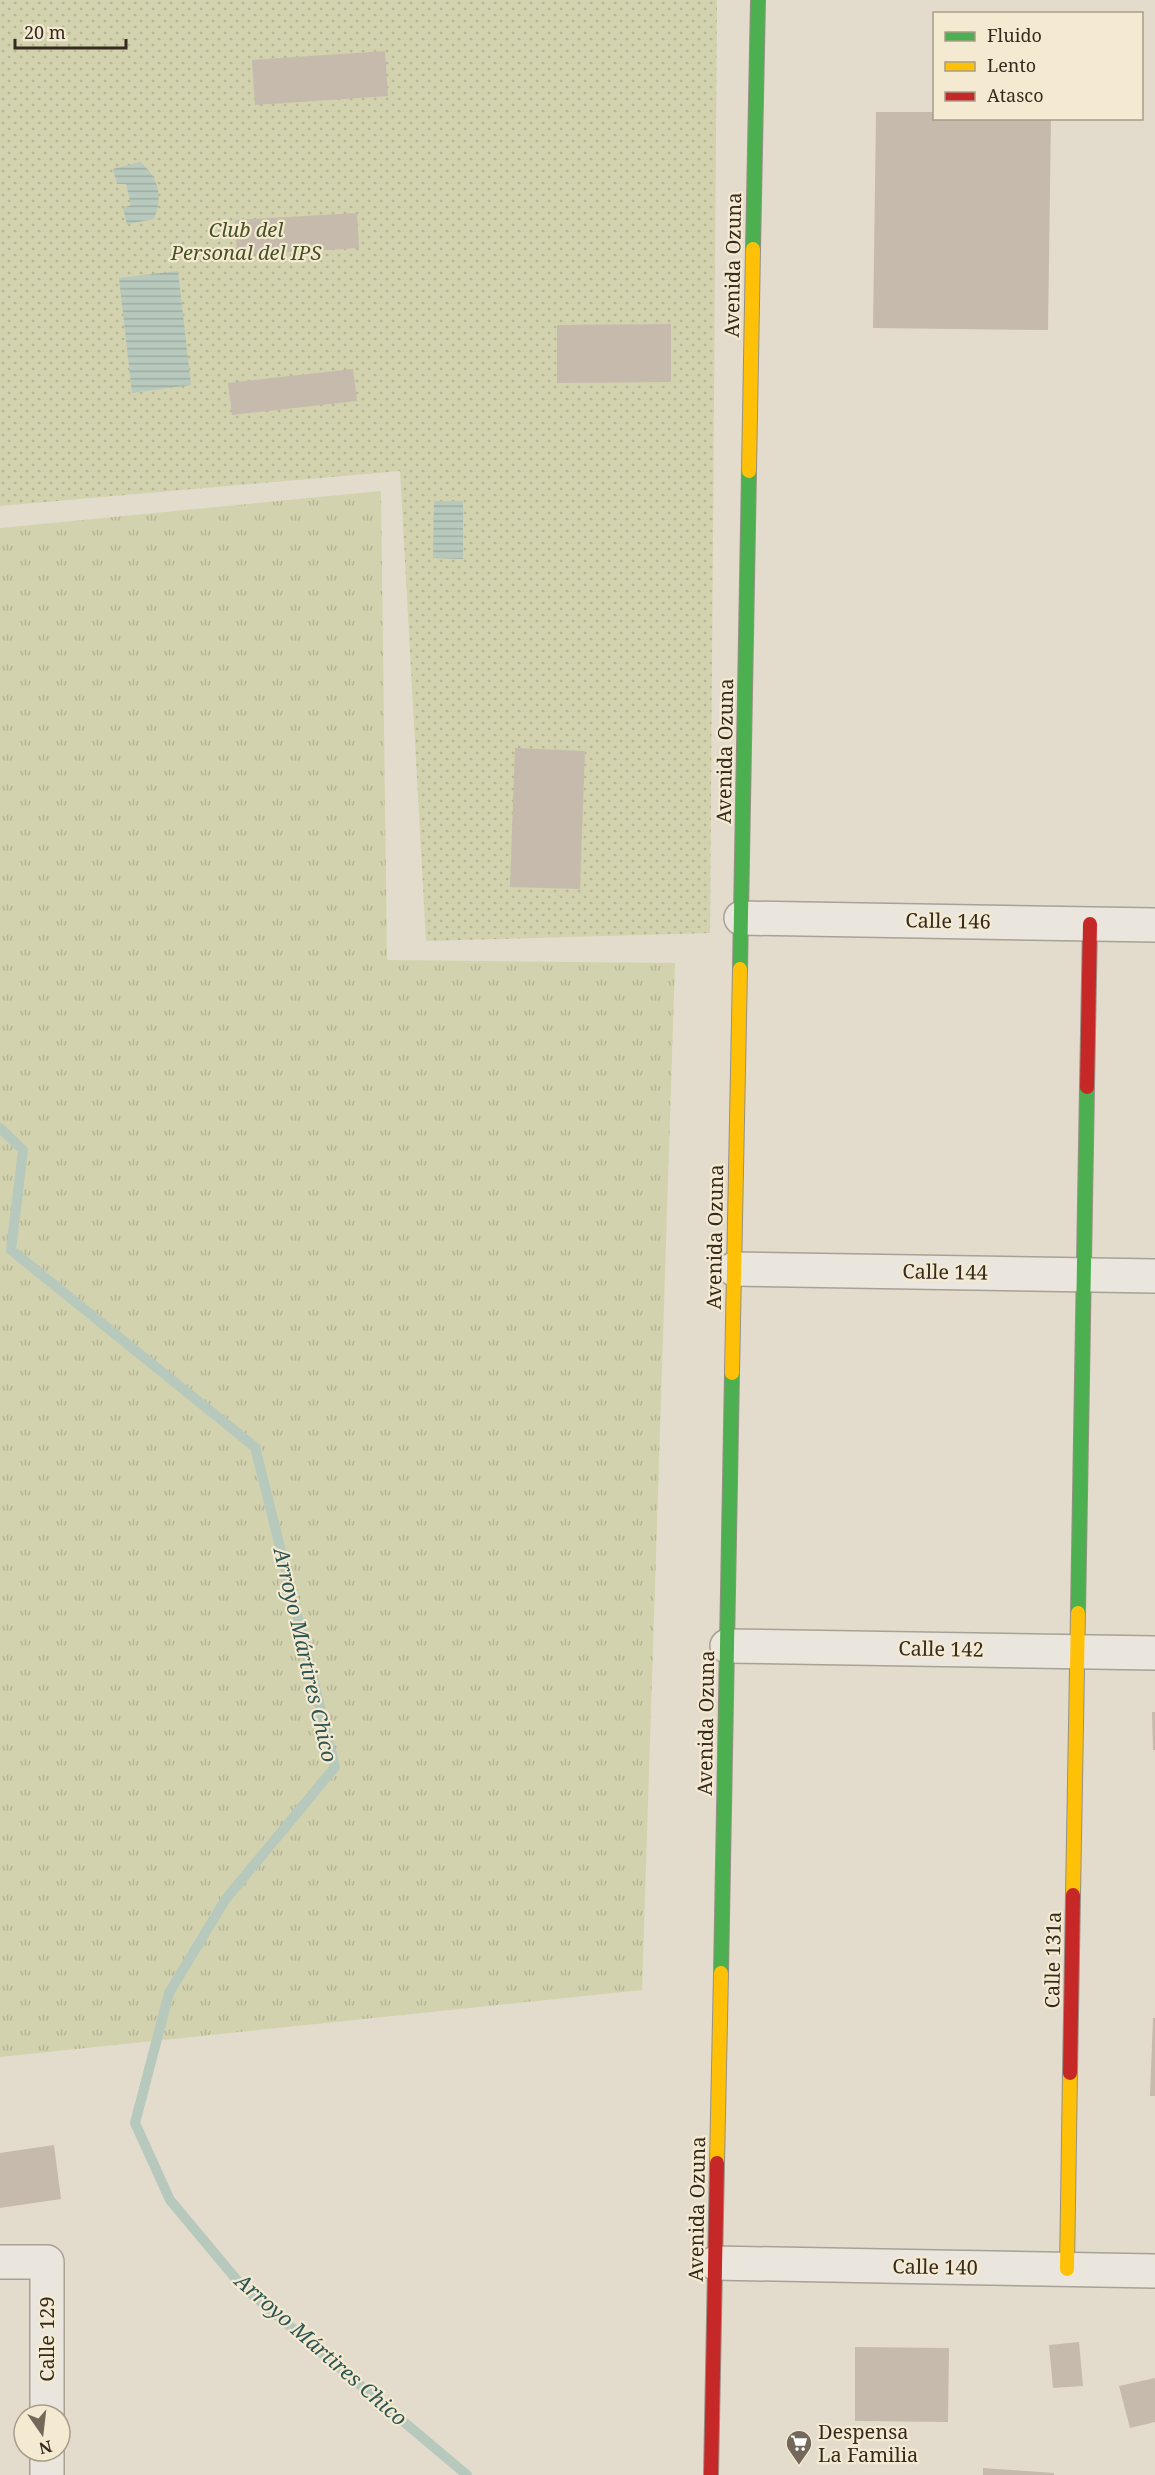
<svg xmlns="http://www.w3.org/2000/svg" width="1155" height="2475" font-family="'Noto Serif',serif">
	<defs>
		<pattern id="grass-tufts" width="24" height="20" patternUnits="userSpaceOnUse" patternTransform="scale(1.5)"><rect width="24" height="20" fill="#d2d2ae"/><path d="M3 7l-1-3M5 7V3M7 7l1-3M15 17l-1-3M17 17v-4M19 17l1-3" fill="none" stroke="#b5b495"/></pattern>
		<pattern id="park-dots" width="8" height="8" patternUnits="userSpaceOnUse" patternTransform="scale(1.5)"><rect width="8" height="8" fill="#d2d2ae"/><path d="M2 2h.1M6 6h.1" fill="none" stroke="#b5b495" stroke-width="1.8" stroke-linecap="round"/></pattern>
		<pattern id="water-rules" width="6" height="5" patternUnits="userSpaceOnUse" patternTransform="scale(1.5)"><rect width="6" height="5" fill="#b7c8bd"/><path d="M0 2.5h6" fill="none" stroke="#9eaca2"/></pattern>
	</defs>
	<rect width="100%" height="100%" fill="#e3dccc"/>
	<!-- grass -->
	<path fill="url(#grass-tufts)" d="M381,491l6,469 288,3 -33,1027 -642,67v-1529z"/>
	<!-- park -->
	<path fill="url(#park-dots)" d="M0,0h717l-7,933 -284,8 -26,-470 -400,35z"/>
	<!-- water -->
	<path fill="url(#water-rules)" d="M140,162c19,16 23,33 14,57l-27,5 -4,-16 8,-3 -5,-21h-9l-4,-15z
		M178,271l13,114 -59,8 -13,-115z
		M434,501h29v58l-30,-1z"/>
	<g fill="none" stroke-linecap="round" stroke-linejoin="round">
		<!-- stream -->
		<path stroke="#b7c8bd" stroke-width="10" d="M0,1128l23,22 -12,100 244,197 80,320 -110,133 -56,93 -34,130 35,77 71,85 226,190"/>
	</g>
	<!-- building -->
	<path fill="#c6baad" d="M385,51l3,45 -133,9 -3,-45z
		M876,112h58v6h117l-3,212 -175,-2z
		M357,213l2,35 -122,7 -2,-35z
		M671,324v58l-114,1v-58z
		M353,369l4,32 -125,14 -4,-32z
		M515,748l70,3 -5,138 -70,-2z
		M1152,1712h3v38h-2z
		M1153,2018h2v78h-5z
		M54,2145l7,54 -61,9v-55z
		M1079,2342l4,44 -30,2 -4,-43z
		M855,2347l94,1 -1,74 -93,-1z
		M1155,2378v44l-25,6 -11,-42z
		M983,2468l71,5v2h-71z"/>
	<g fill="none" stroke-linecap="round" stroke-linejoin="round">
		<!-- street casing -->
		<g stroke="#a8a195" stroke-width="36">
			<path id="street" d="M741,918l414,7
				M734,1269l421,7
				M727,1646l428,7
				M0,2262h47v153
				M715,2263l440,8
				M47,2451v24"/>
		</g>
		<!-- fast casing -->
		<g stroke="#979085" stroke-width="16">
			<path id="fast" d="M753,249l5,-249
				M740,969l9,-498
				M1078,1613l9,-526
				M721,1973l11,-600"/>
		</g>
		<!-- slow casing -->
		<g stroke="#979085" stroke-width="16">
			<path id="slow" d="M749,471l4,-222
				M732,1373l8,-404
				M1073,1895l5,-282
				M717,2163l4,-190
				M1067,2269l3,-196"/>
		</g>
		<!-- jam casing -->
		<g stroke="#979085" stroke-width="16">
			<path id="jam" d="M1087,1087l3,-163
				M1070,2073l3,-178
				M711,2475l6,-312"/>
		</g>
		<!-- street -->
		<use href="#street" stroke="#ebe6dd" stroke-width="33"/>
		<!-- fast -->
		<use href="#fast" stroke="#4caf50" stroke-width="14"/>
		<!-- slow -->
		<use href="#slow" stroke="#ffc107" stroke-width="14"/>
		<!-- jam -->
		<use href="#jam" stroke="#c62828" stroke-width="14"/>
	</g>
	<!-- icons -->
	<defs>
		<g id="supermarket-pin" transform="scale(1.35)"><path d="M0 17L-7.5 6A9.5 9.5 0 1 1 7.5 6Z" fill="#73685a" stroke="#f4ead1"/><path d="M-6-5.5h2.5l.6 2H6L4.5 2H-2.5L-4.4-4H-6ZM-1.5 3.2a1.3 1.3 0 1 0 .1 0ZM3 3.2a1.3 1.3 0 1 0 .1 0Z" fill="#fff"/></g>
	</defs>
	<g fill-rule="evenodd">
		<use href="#supermarket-pin" x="799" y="2443"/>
	</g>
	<g text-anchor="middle" stroke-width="4.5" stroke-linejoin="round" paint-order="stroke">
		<!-- park labels -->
		<g font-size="20" font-style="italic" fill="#465224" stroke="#f4ead1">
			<text x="246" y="237">Club del<tspan x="246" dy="23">Personal del IPS</tspan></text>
		</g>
		<!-- street labels -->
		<g font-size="20" fill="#36291d" stroke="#f4ead1">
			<text transform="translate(733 265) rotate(-89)" y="7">Avenida Ozuna</text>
			<text transform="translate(725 751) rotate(-89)" y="7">Avenida Ozuna</text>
			<text transform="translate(948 921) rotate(1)" y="7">Calle 146</text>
			<text transform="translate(715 1237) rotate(-89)" y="7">Avenida Ozuna</text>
			<text transform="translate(945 1272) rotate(1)" y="7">Calle 144</text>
			<text transform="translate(941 1649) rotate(1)" y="7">Calle 142</text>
			<text transform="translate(706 1723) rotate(-89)" y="7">Avenida Ozuna</text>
			<text transform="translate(1053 1960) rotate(-89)" y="7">Calle 131a</text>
			<text transform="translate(697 2209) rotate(-89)" y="7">Avenida Ozuna</text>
			<text transform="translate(935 2267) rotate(1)" y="7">Calle 140</text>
			<text transform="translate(47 2339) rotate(-90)" y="7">Calle 129</text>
		</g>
		<!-- poi labels -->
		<g font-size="20" fill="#36291d" stroke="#f4ead1" text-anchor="start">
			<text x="818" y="2439">Despensa<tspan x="818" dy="23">La Familia</tspan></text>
		</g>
		<!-- water labels -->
		<g font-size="21" font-style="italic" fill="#2d5553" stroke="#f4ead1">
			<text transform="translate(305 1655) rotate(77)" y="7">Arroyo Mártires Chico</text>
			<text transform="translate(321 2350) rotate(41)" y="7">Arroyo Mártires Chico</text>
		</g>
	</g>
	<!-- legend -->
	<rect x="933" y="12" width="210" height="108" fill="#f4ead1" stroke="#a89d89" stroke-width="1.5"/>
	<rect x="945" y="32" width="30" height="9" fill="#4caf50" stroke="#a89d89" stroke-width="1.5"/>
	<text x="987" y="42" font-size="18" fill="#36291d">Fluido</text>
	<rect x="945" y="62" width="30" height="9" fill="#ffc107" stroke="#a89d89" stroke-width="1.5"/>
	<text x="987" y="72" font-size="18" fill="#36291d">Lento</text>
	<rect x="945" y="92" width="30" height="9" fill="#c62828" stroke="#a89d89" stroke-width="1.5"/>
	<text x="987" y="102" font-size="18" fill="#36291d">Atasco</text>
	<!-- north arrow -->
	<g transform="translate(42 2433) rotate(166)"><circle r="28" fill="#f4ead1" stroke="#a89d89" stroke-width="1.5"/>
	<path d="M0-4.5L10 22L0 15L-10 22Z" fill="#73685a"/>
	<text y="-9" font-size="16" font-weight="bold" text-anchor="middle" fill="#36291d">N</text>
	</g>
	<!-- scale -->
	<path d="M15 39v9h111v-9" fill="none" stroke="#36291d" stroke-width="3"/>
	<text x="24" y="39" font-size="18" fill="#36291d" stroke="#f4ead1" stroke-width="4.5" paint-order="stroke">20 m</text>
</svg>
